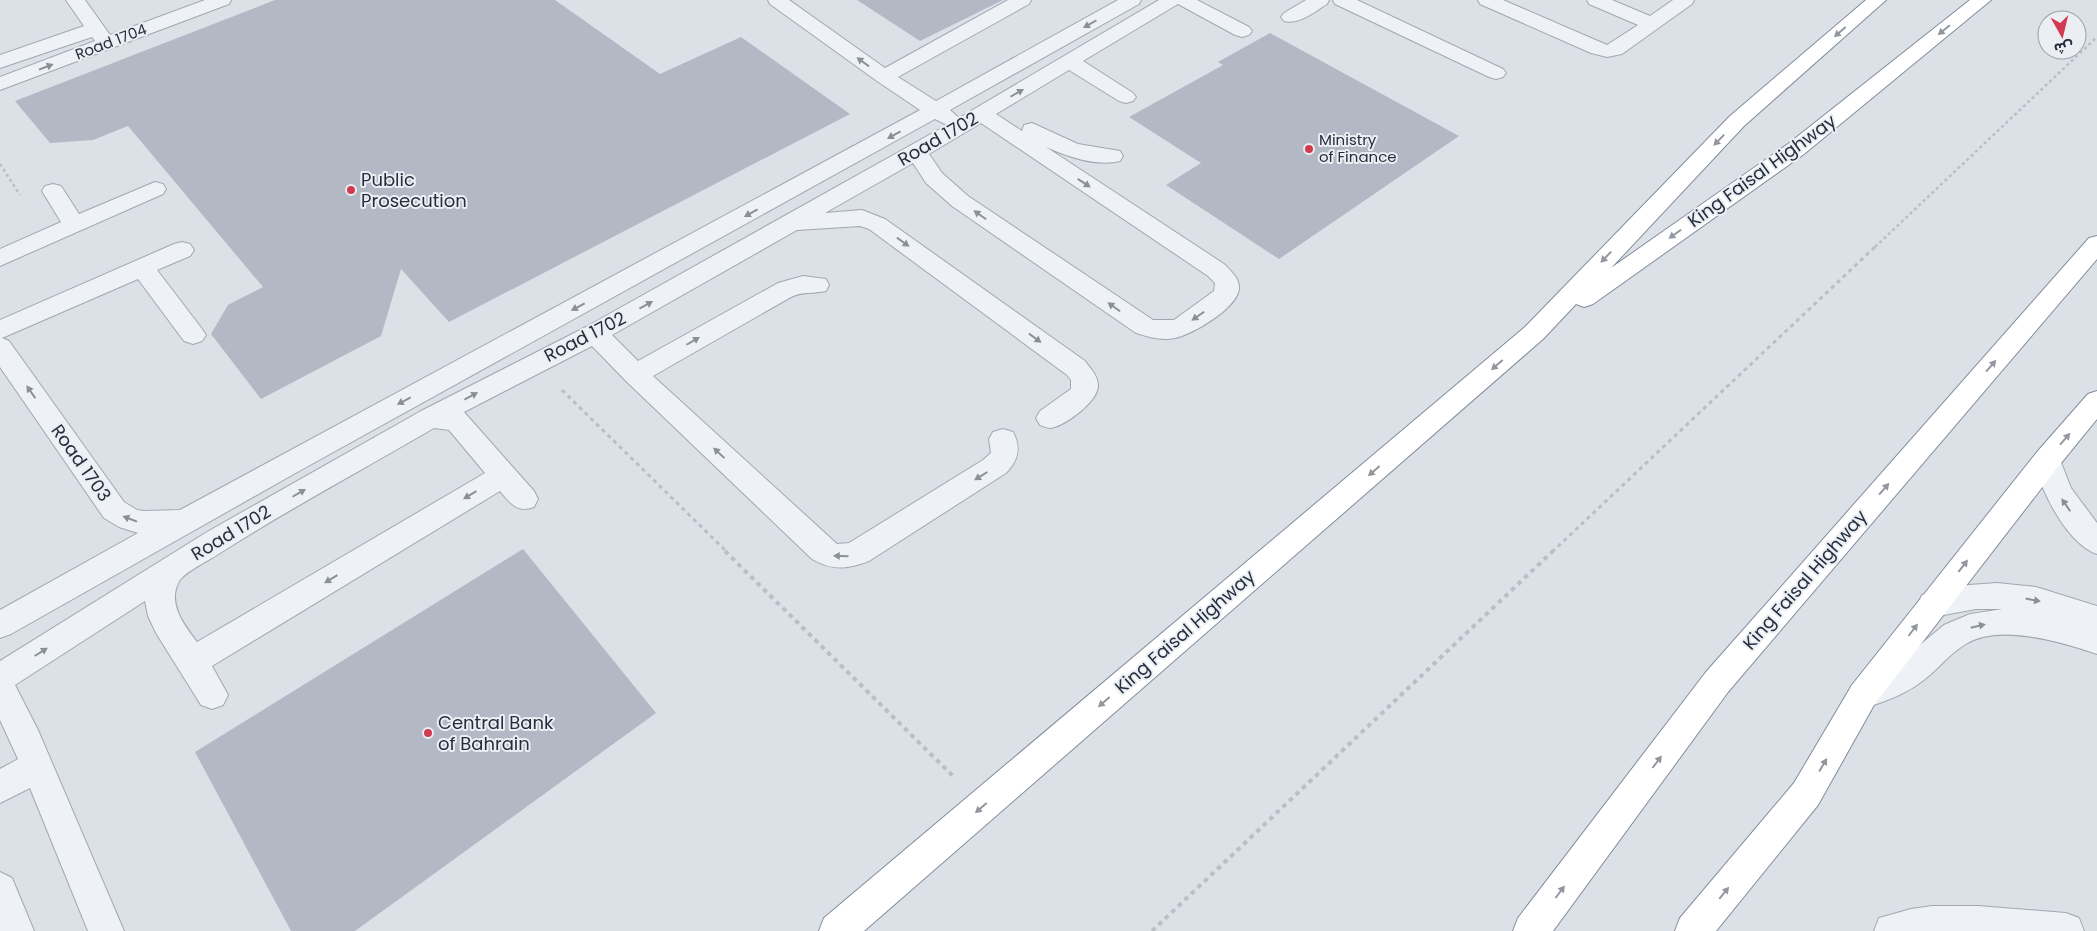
<svg xmlns="http://www.w3.org/2000/svg" width="2097" height="931" font-family="Poppins,'Noto Sans Arabic',sans-serif">
	<rect width="100%" height="100%" fill="#dce0e7"/>
	<!-- building -->
	<path fill="#b3b9c4" d="M275,0h280l105,74 81,-37 109,77 -401,208 -48,-53 -20,67 -120,63 -50,-65 17,-29 35,-18 -135,-161 -35,14 -43,3 -35,-42z
		M857,0h146l-83,41z
		M1270,33l189,103 -180,123 -113,-74 35,-22 -72,-46 94,-52 -5,-3z
		M523,549l133,164 -301,218h-64l-96,-179z"/>
	<g fill="none" stroke-linecap="round" stroke-linejoin="round">
		<!-- minor casing -->
		<g stroke="#a1a7b1" stroke-width="2">
			<path id="minor" d="M66,0h19l25,35 95,-35h26l-2,4 -229,86v-13l95,-36 -3,-4 -92,31v-13l84,-29z
				M768,0h21l96,68 123,-68h23l-2,4 -131,73 38,24 182,-101h23l-2,4 -189,106 9,8 200,-118h38l52,27 3,4 -3,4 -7,2 -7,-2 -57,-31 -95,57 50,32 3,4 -3,4 -7,2 -7,-2 -50,-31 -73,44 26,17 2,-6 8,-2 46,21 42,7 3,5 -3,5c-23,6 -54,-5 -74,-14l178,117c6,6 15,14 15,23 1,20 -47,48 -64,51 -13,3 -26,-1 -39,-5l-184,-127 -26,-23 -13,-20 -88,50 37,-3 23,9 200,142c5,7 13,15 13,24 1,16 -32,40 -47,43 -4,0 -8,-2 -11,-3l-4,-7 4,-7 31,-22v-9l-4,-5 -198,-146 -9,-3 -63,4 -185,105 26,26 140,-78 25,-7 23,3 3,6 -3,6c-12,3 -24,0 -35,6l-138,79 184,168 12,-1 134,-83 8,-7 -2,-14 4,-7 10,-3 10,3c8,15 6,28 -7,41l-137,88c-21,8 -37,10 -57,-2l-186,-178 -34,-35 -128,66 70,79 4,8 -4,8c-17,6 -23,-3 -34,-16l-288,175 16,29 -5,10 -11,4 -11,-4 -45,-72 -8,-17 -3,-15 -130,84 23,45 86,201h-36l-58,-143 -30,15v-34l18,-10 -18,-39v-59l207,-129 214,-121 165,-84 361,-202 -12,-6 -643,356 -281,159 -11,4v-28l138,-77 -19,-6 -15,-9 -104,-151v-47l174,-76 8,-2 8,2 4,6 -4,6 -33,14 45,59 4,6 -4,6 -9,3 -9,-3 -46,-62 -136,59 7,3 115,161 13,8 7,1 36,-1 740,-400 -43,-29 -107,-77zM981,123l227,153 7,7 -1,8 -40,29h-21l-185,-124 -26,-23 -13,-19zM434,428l15,2 36,43 -288,169c-13,-17 -31,-40 -17,-62 5,-8 28,-19 37,-25 70,-45 145,-85 217,-127z
				M1306,0h23l-2,4c-13,8 -28,21 -43,17l-3,-4 3,-4z
				M1333,0h24l146,69 3,4 -3,4 -7,2 -7,-2 -154,-73z
				M1478,0h25l104,45 31,-20 -49,-21 -2,-4h25l38,16 23,-16h21l-2,4 -70,50 -15,3 -16,-4 -111,-49z
				M155,182l8,2 3,5 -3,5 -163,72v-17l61,-27 -19,-31 3,-5 8,-2 8,2 18,28z
				M2047,449l10,3 14,36 26,35v31c-31,-11 -56,-64 -64,-94l4,-8z
				M1997,583l39,4 61,19v48c-35,-12 -98,-31 -131,-10 -16,9 -27,24 -41,35 -18,15 -40,22 -62,30l-11,-4 -5,-10 5,-10 40,-17 52,-43 26,-11 33,-5h-27l-43,8 -11,-4 -4,-9 4,-9 33,-9z
				M0,872l12,6 22,53h-34z
				M1932,906h46l88,7 13,5 5,13h-210l5,-13 32,-9z"/>
		</g>
		<!-- highway casing -->
		<g stroke="#838d9e" stroke-width="2">
			<path id="highway" d="M1866,0h20l-142,126 -133,142 177,-124 182,-144h21l-187,154 -211,150 -9,3 -8,-3 -33,35 -679,592h-45l5,-13 701,-591 205,-211z
				M2097,236v23l-369,433 -175,239h-40l5,-13 188,-246 383,-434z
				M2097,391v28l-40,49 -183,237 -56,100 -102,126h-41l5,-13 114,-135 58,-98 185,-233 51,-58z"/>
		</g>
		<!-- path-far2 -->
		<path stroke="#babec5" stroke-width="2.5" stroke-dasharray="3 3" stroke-linecap="butt" d="M0,164l20,31
			M1875,247l222,-210"/>
		<!-- path-far1 -->
		<path stroke="#babec5" stroke-width="3" stroke-dasharray="4 4" stroke-linecap="butt" d="M562,390l165,162
			M1552,552l324,-306"/>
		<!-- path -->
		<path stroke="#babec5" stroke-width="4" stroke-dasharray="4.5 4.5" stroke-linecap="butt" d="M725,551l229,226
			M1152,931l401,-380"/>
		<!-- minor -->
		<use href="#minor" fill="#eef1f5" fill-rule="evenodd"/>
		<!-- highway -->
		<use href="#highway" fill="#fff" fill-rule="evenodd"/>
	</g>
	<!-- one-way arrows -->
	<defs><path id="oneway-solid" d="M-6-.8H1V-3.2L6.5 0L1 3.2V.8H-6Z" transform="scale(1.25)"/></defs>
	<g fill="#8a9099">
		<use href="#oneway-solid" transform="translate(1090 24) rotate(150)"/>
		<use href="#oneway-solid" transform="translate(863 62) rotate(-144)"/>
		<use href="#oneway-solid" transform="translate(46 67) rotate(-21)"/>
		<use href="#oneway-solid" transform="translate(1017 93) rotate(-30)"/>
		<use href="#oneway-solid" transform="translate(894 135) rotate(151)"/>
		<use href="#oneway-solid" transform="translate(1084 183) rotate(33)"/>
		<use href="#oneway-solid" transform="translate(751 213) rotate(151)"/>
		<use href="#oneway-solid" transform="translate(980 215) rotate(-145)"/>
		<use href="#oneway-solid" transform="translate(903 242) rotate(36)"/>
		<use href="#oneway-solid" transform="translate(646 305) rotate(-29)"/>
		<use href="#oneway-solid" transform="translate(578 307) rotate(152)"/>
		<use href="#oneway-solid" transform="translate(1114 307) rotate(-145)"/>
		<use href="#oneway-solid" transform="translate(1198 316) rotate(145)"/>
		<use href="#oneway-solid" transform="translate(1035 338) rotate(36)"/>
		<use href="#oneway-solid" transform="translate(693 341) rotate(-30)"/>
		<use href="#oneway-solid" transform="translate(31 392) rotate(-125)"/>
		<use href="#oneway-solid" transform="translate(471 396) rotate(-28)"/>
		<use href="#oneway-solid" transform="translate(404 401) rotate(152)"/>
		<use href="#oneway-solid" transform="translate(719 453) rotate(-137)"/>
		<use href="#oneway-solid" transform="translate(981 476) rotate(148)"/>
		<use href="#oneway-solid" transform="translate(299 493) rotate(-30)"/>
		<use href="#oneway-solid" transform="translate(470 495) rotate(149)"/>
		<use href="#oneway-solid" transform="translate(2066 505) rotate(-124)"/>
		<use href="#oneway-solid" transform="translate(130 519) rotate(-159)"/>
		<use href="#oneway-solid" transform="translate(841 556) rotate(-179)"/>
		<use href="#oneway-solid" transform="translate(331 579) rotate(149)"/>
		<use href="#oneway-solid" transform="translate(2033 600) rotate(11)"/>
		<use href="#oneway-solid" transform="translate(1978 626) rotate(-13)"/>
		<use href="#oneway-solid" transform="translate(41 652) rotate(-32)"/>
	</g>
	<g fill="#92969e">
		<use href="#oneway-solid" transform="translate(1944 30) rotate(141)"/>
		<use href="#oneway-solid" transform="translate(1840 32) rotate(139)"/>
		<use href="#oneway-solid" transform="translate(1719 140) rotate(134)"/>
		<use href="#oneway-solid" transform="translate(1675 234) rotate(145)"/>
		<use href="#oneway-solid" transform="translate(1606 257) rotate(134)"/>
		<use href="#oneway-solid" transform="translate(1497 365) rotate(139)"/>
		<use href="#oneway-solid" transform="translate(1991 366) rotate(-49)"/>
		<use href="#oneway-solid" transform="translate(2065 439) rotate(-49)"/>
		<use href="#oneway-solid" transform="translate(1374 471) rotate(139)"/>
		<use href="#oneway-solid" transform="translate(1884 489) rotate(-49)"/>
		<use href="#oneway-solid" transform="translate(1963 566) rotate(-52)"/>
		<use href="#oneway-solid" transform="translate(1913 630) rotate(-53)"/>
		<use href="#oneway-solid" transform="translate(1104 702) rotate(139)"/>
		<use href="#oneway-solid" transform="translate(1657 762) rotate(-53)"/>
		<use href="#oneway-solid" transform="translate(1823 765) rotate(-60)"/>
		<use href="#oneway-solid" transform="translate(981 808) rotate(139)"/>
		<use href="#oneway-solid" transform="translate(1560 892) rotate(-53)"/>
		<use href="#oneway-solid" transform="translate(1724 893) rotate(-51)"/>
	</g>
	<!-- markers -->
	<g fill="#d23a50" stroke="#ebeff4" stroke-width="2">
		<circle cx="1309" cy="149" r="5"/>
		<circle cx="351" cy="190" r="5"/>
		<circle cx="428" cy="733" r="5"/>
	</g>
	<g text-anchor="middle" stroke-width="4" stroke-linejoin="round" paint-order="stroke">
		<!-- far-street labels -->
		<g font-size="15" fill="#252e3d" stroke="#ebeff4">
			<text transform="translate(111 42) rotate(-21)" y="5">Road 1704</text>
		</g>
		<!-- far-poi labels -->
		<g font-size="15" fill="#252e3d" stroke="#ebeff4" text-anchor="start">
			<text x="1319" y="145">Ministry<tspan x="1319" dy="17">of Finance</tspan></text>
		</g>
		<!-- street labels -->
		<g font-size="18" fill="#252e3d" stroke="#ebeff4">
			<text transform="translate(938 139) rotate(-30)" y="6">Road 1702</text>
			<text transform="translate(1762 171) rotate(-36)" y="6">King Faisal Highway</text>
			<text transform="translate(585 337) rotate(-27)" y="6">Road 1702</text>
			<text transform="translate(81 463) rotate(55)" y="6">Road 1703</text>
			<text transform="translate(231 533) rotate(-31)" y="6">Road 1702</text>
			<text transform="translate(1805 580) rotate(-49)" y="6">King Faisal Highway</text>
			<text transform="translate(1185 632) rotate(-41)" y="6">King Faisal Highway</text>
		</g>
		<!-- poi labels -->
		<g font-size="18" fill="#252e3d" stroke="#ebeff4" text-anchor="start">
			<text x="361" y="186">Public<tspan x="361" dy="21">Prosecution</tspan></text>
			<text x="438" y="729">Central Bank<tspan x="438" dy="21">of Bahrain</tspan></text>
		</g>
	</g>
	<!-- north arrow -->
	<g transform="translate(2062 35) rotate(172)"><circle r="24" fill="#ebeff4" stroke="#9ca2ab"/>
	<path d="M0-4L9 19L0 12L-9 19Z" fill="#d23a50"/>
	<text y="-8" font-size="14" font-weight="bold" text-anchor="middle" fill="#252e3d">ش</text>
	</g>
</svg>
